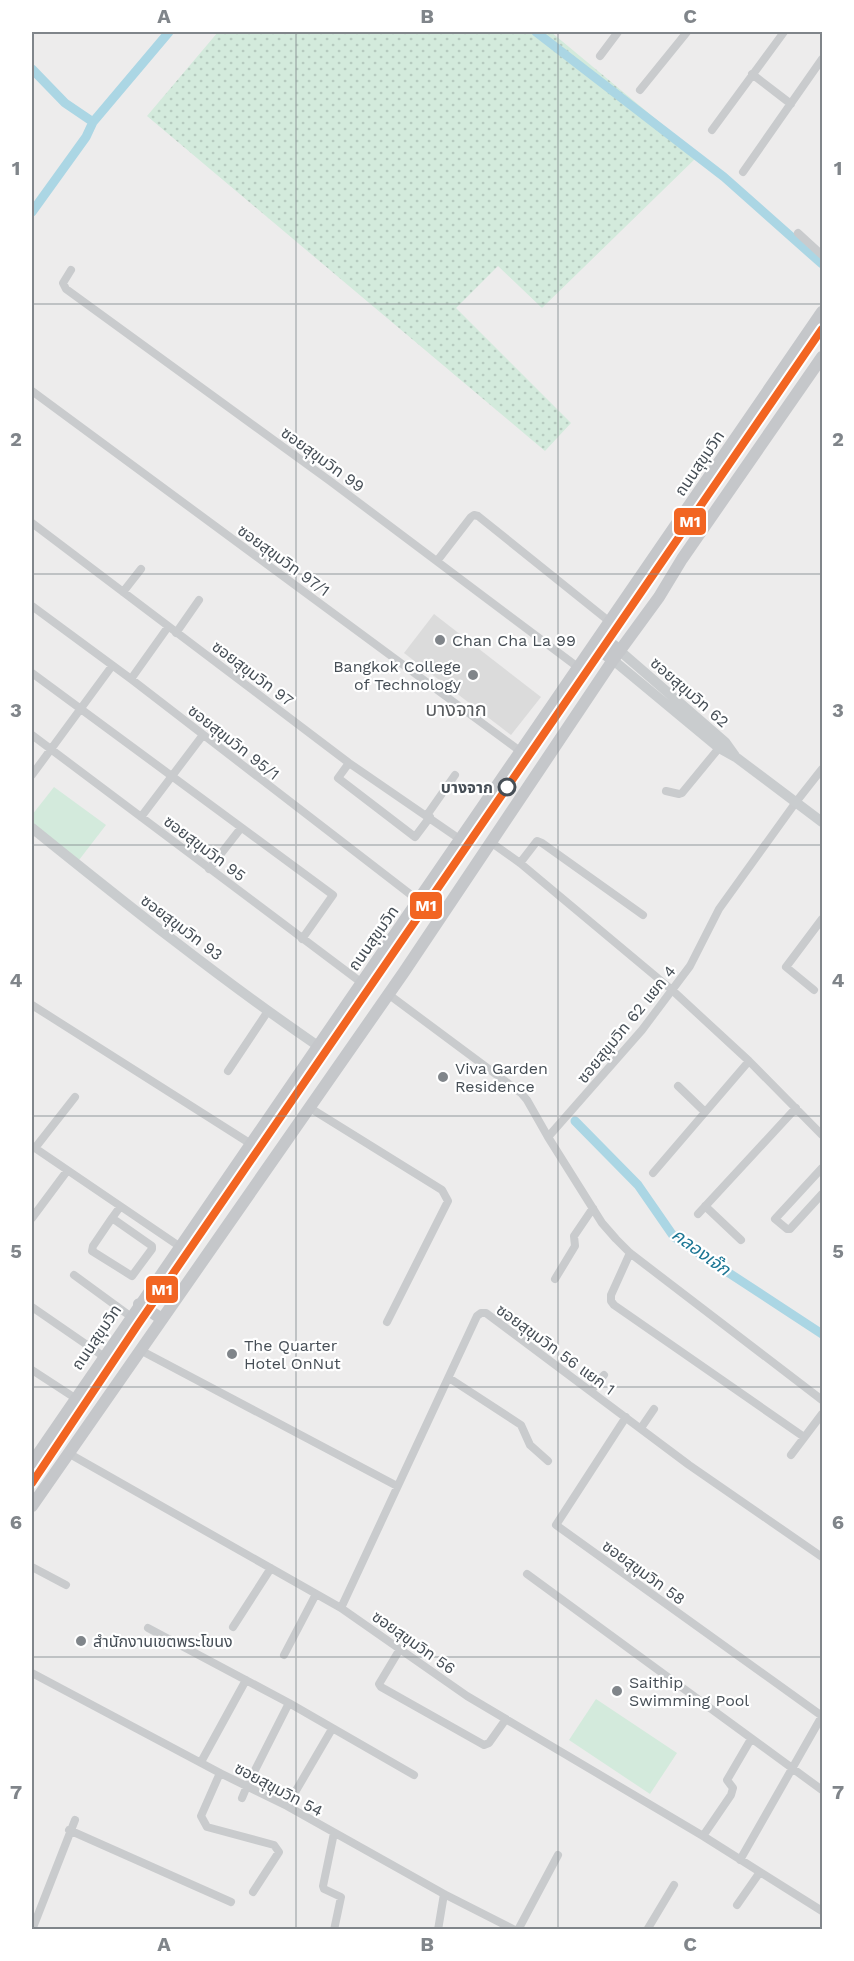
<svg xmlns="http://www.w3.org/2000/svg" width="854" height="1961" font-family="'Work Sans','Noto Sans Thai',sans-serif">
	<defs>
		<pattern id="grass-dots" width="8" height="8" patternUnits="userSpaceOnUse" patternTransform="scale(1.5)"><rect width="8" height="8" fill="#d3eadc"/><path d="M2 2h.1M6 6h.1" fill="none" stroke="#b6cabf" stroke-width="1.8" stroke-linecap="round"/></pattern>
	</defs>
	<rect width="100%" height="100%" fill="#edecec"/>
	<!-- education -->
	<path fill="#dbdbdb" d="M434,614l107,83 -30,38 -107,-82z"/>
	<!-- grass -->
	<path fill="url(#grass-dots)" d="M218,32h333l148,123 -157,153 -44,-42 -42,42 115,115 -26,28 -398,-335z"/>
	<!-- garden -->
	<path fill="#d3eadc" d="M54,787l52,38 -27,35 -47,-36v-9z
		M596,1699l81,54 -27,41 -81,-54z"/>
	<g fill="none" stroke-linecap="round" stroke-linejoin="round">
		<!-- canal -->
		<path stroke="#abd6e4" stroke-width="9" d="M536,32l188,145 98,87
			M32,69l33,34 28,19
			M32,212l54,-75 7,-15 76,-90
			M575,1121l63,64 36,52 148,97"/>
		<!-- street -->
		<path stroke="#c9cbcd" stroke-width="8" d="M600,56l18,-24
			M752,74l39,30
			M640,90l47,-58
			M712,130l72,-98
			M743,172l79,-113
			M798,233l24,22
			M71,270l-8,13 3,6 264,192 249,187
			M32,391l488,360
			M32,523l317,240 112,77
			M437,561l34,-44 3,-2 4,1 132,106
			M123,592l18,-23
			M32,606l99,73 288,222
			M176,633l23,-33
			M32,673l301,222 -31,44
			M131,679l37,-52
			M32,735l330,248
			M349,763l-11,15 77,59 15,-20
			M32,775l80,-109
			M666,791l13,3 3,-1 37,-45
			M427,815l28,-40
			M141,817l62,-82
			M492,843l28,20 152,127 77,71 73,74
			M520,863l17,-22 5,2 101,72
			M209,869l32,-41
			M814,990l-28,-23 36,-48
			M388,994l133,99 6,7 21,37 54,86 14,16 14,14 192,147
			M32,1005l219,139
			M228,1071l40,-60
			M678,1086l27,26
			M310,1108l132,82 6,11 -61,121
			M548,1137l94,-107 48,-64 29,-57 77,-107 26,-33
			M32,1146l147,100
			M35,1148l40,-51
			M822,1168l-47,51 12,10h3l32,-35
			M653,1173l96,-112
			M705,1206l36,34
			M698,1214l98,-106
			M32,1218l35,-47
			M112,1218l-19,28 -1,5 40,25 20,-27v-3l-40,-28 8,-11
			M630,1253l-19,42v6l3,4 190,132
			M74,1275l56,41
			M555,1279l20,-33 -1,-10 19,-28
			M32,1307l71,49
			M140,1350l257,136
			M32,1370l43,28
			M449,1378l72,47 9,20 18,16
			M591,1391l13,-16
			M626,1417l-70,108 266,191
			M641,1428l13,-19
			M68,1453l273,155 126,88 236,140 119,75
			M791,1455l31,-41
			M32,1567l34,18
			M527,1574l295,216
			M341,1608l136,-292 4,-3h5l203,152 133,92
			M233,1627l38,-59
			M148,1628l141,75 125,72
			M400,1649l-21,35 2,3 103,58 5,-2 17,-24
			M284,1655l32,-61
			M32,1673l188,100 67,33 157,88 71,36
			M201,1762l45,-82
			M220,1773l-19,43 6,11 67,18 5,7 -26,40
			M242,1798l5,-12 42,-83
			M287,1806l45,-77
			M69,1830l162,72
			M703,1836l28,-41 2,-7 -6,-8 24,-41
			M740,1860l82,-144
			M737,1905l23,-33
			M32,1930l43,-110
			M334,1930l7,-33 -17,-8 -1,-3 11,-53
			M438,1930l6,-36
			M518,1930l40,-75
			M647,1930l27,-45"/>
		<!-- secondary -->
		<path stroke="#c9ccce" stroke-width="10" d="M620,651l105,91 10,14
			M613,660l106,88 18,10 85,64
			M32,828c93,75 187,150 286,218"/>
		<!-- primary -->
		<path stroke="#c5c7ca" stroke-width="12" d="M601,636l19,15
			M594,645l19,15
			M139,1304l23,15
			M32,1463l790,-1151
			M32,1506l372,-534 209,-312 46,-63 23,-38 140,-202"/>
		<!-- metro-1 casing -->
		<g stroke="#fff" stroke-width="12">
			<path id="metro-1" d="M32,1483l105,-157 685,-997"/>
		</g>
		<!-- metro-1 -->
		<use href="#metro-1" stroke="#f26522" stroke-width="8"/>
	</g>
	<!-- grid -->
	<path fill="none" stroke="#80858a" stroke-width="1.5" stroke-opacity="0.55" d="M296,32v1898M558,32v1898M32,304h790M32,574h790M32,845h790M32,1116h790M32,1387h790M32,1657h790"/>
	<!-- markers -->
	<g fill="#80858a" stroke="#fff" stroke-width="2">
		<circle cx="440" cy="640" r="6"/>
		<circle cx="473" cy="675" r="6"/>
		<circle cx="443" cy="1077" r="6"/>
		<circle cx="232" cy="1354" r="6"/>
		<circle cx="81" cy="1641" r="6"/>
		<circle cx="617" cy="1691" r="6"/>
	</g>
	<circle fill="#fff" stroke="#464e56" stroke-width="3" cx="507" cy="787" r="8"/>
	<g text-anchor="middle" stroke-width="4.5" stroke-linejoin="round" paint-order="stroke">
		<!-- street labels -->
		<g font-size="16" fill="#464e56" stroke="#fff">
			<text transform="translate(323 459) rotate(36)" y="6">ซอยสุขุมวิท 99</text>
			<text transform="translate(699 463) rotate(-56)" y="6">ถนนสุขุมวิท</text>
			<text transform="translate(284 560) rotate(36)" y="6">ซอยสุขุมวิท 97/1</text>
			<text transform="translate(253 673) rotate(37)" y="6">ซอยสุขุมวิท 97</text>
			<text transform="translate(690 692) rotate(41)" y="6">ซอยสุขุมวิท 62</text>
			<text transform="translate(234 742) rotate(38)" y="6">ซอยสุขุมวิท 95/1</text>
			<text transform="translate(205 848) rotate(37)" y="6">ซอยสุขุมวิท 95</text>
			<text transform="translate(182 927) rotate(37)" y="6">ซอยสุขุมวิท 93</text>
			<text transform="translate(373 938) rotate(-55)" y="6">ถนนสุขุมวิท</text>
			<text transform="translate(626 1024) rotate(-51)" y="6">ซอยสุขุมวิท 62 แยก 4</text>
			<text transform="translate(96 1337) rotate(-56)" y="6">ถนนสุขุมวิท</text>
			<text transform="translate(556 1349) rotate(36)" y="6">ซอยสุขุมวิท 56 แยก 1</text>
			<text transform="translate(644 1572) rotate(36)" y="6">ซอยสุขุมวิท 58</text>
			<text transform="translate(414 1642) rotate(35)" y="6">ซอยสุขุมวิท 56</text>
			<text transform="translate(279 1789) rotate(28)" y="6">ซอยสุขุมวิท 54</text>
		</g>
		<!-- poi labels -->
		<g font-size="16" fill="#464e56" stroke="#fff" text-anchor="start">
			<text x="452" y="646">Chan Cha La 99</text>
			<text x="461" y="672" text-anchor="end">Bangkok College<tspan x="461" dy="18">of Technology</tspan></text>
			<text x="455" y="1074">Viva Garden<tspan x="455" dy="18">Residence</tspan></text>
			<text x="244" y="1351">The Quarter<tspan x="244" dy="18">Hotel OnNut</tspan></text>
			<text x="93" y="1647">สำนักงานเขตพระโขนง</text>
			<text x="629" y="1688">Saithip<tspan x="629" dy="18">Swimming Pool</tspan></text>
		</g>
		<!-- stop labels -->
		<g font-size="16" font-weight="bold" fill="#464e56" stroke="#fff" text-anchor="end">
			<text x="493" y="793">บางจาก</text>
		</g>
		<!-- water labels -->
		<g font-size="18" font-style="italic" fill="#1c7694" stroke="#fff">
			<text transform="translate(701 1252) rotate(36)" y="6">คลองเจ๊ก</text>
		</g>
		<!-- quarter labels -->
		<g font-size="20" fill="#595c5f" stroke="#fff">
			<text x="456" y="716">บางจาก</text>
		</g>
	</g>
	<g stroke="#fff" stroke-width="2">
		<rect x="673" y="507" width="34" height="29" rx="6" fill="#f26522"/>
		<rect x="409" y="891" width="34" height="29" rx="6" fill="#f26522"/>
		<rect x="145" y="1275" width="34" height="29" rx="6" fill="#f26522"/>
	</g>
	<g font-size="16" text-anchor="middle" font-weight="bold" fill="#fff">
		<text x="690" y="527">M1</text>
		<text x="426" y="911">M1</text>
		<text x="162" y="1295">M1</text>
	</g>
	<!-- border -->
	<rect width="854" height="1961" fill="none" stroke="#ffffff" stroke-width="66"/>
	<rect x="33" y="33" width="788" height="1895" fill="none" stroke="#80858a" stroke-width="2"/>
	<g font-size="20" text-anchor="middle" font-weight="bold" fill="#80858a">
		<text x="164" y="23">A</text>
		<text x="427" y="23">B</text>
		<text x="690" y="23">C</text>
		<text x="16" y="175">1</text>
		<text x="838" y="175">1</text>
		<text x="16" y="446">2</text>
		<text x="838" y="446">2</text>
		<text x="16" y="717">3</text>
		<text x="838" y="717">3</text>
		<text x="16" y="987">4</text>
		<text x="838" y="987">4</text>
		<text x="16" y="1258">5</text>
		<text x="838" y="1258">5</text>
		<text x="16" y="1529">6</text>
		<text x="838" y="1529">6</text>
		<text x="16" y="1799">7</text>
		<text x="838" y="1799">7</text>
		<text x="164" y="1951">A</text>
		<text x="427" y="1951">B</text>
		<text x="690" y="1951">C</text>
	</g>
</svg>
